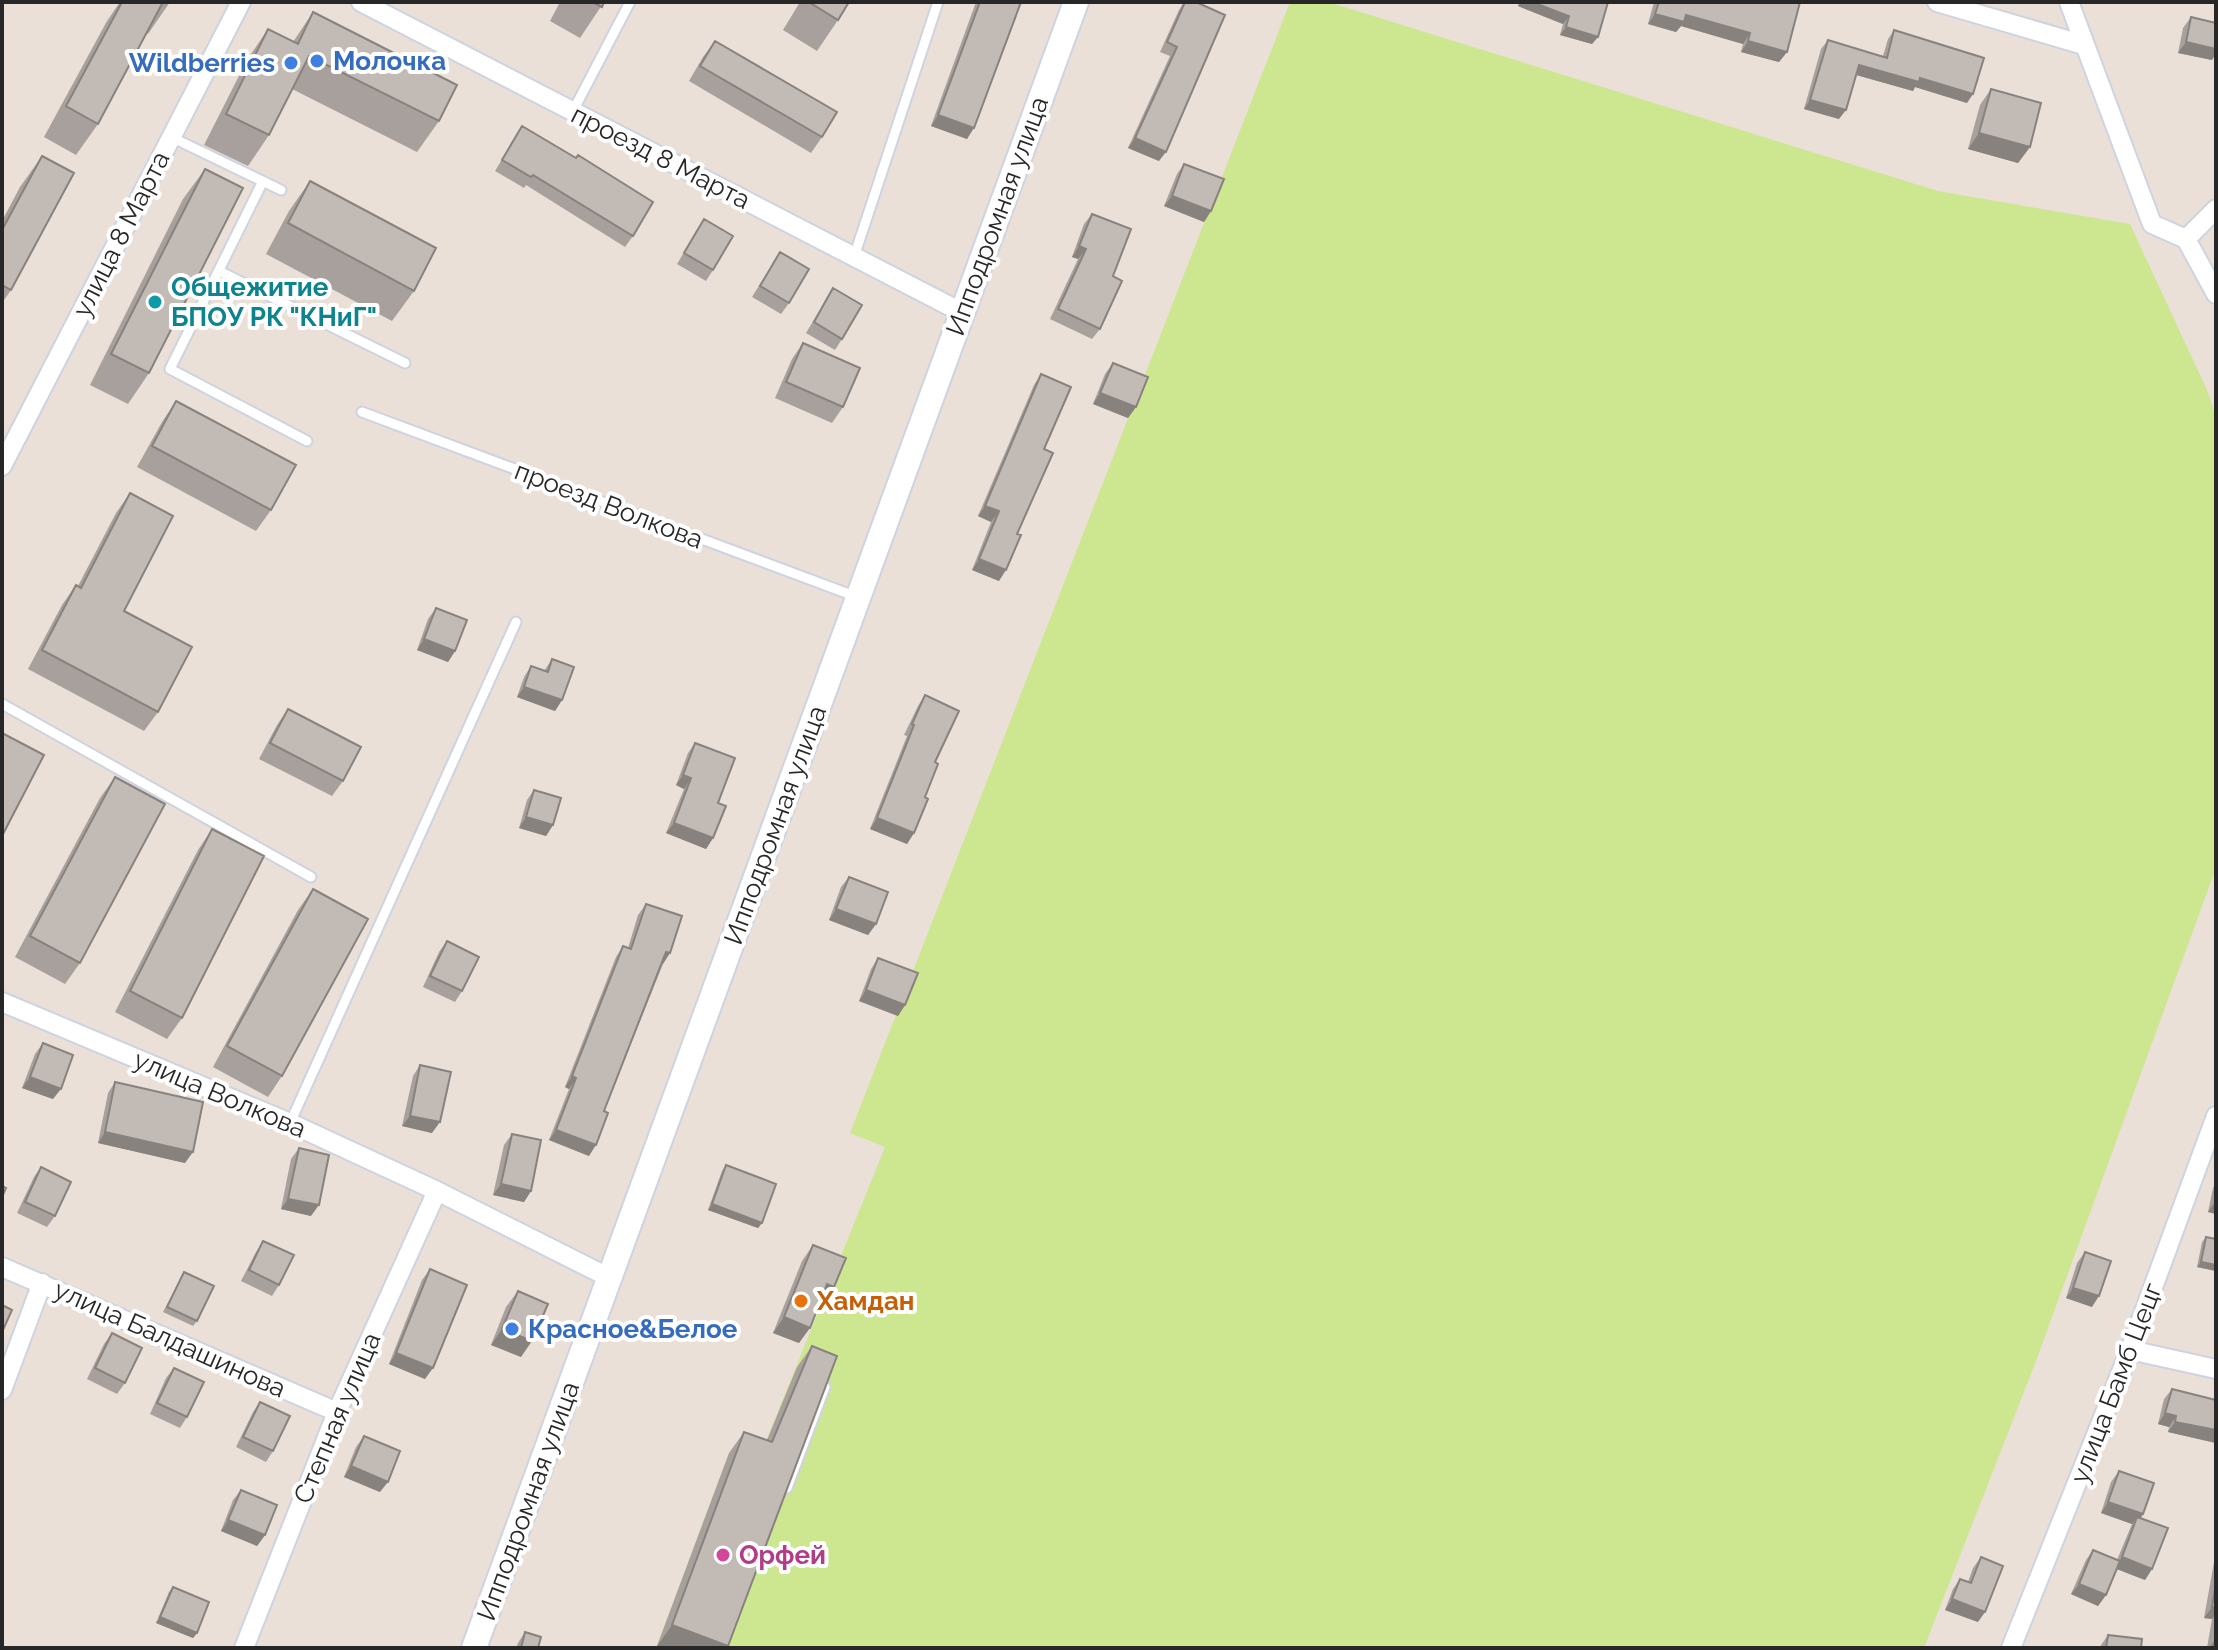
<svg xmlns="http://www.w3.org/2000/svg" width="2218" height="1650" font-family="Raleway,sans-serif">
	<rect width="100%" height="100%" fill="#eae0d8"/>
	<!-- pitch -->
	<path fill="#cde791" d="M1290,2h38l610,189 192,33 78,168 8,26v450l-180,493 -112,287h-1268l73,-195 28,10 128,-316 -35,-14z"/>
	<g fill="none" stroke-linecap="round" stroke-linejoin="round">
		<!-- service casing -->
		<g stroke="#ced3e0" stroke-width="13">
			<path id="service" d="M573,111l57,-109
				M171,137l110,53
				M263,181l-93,188 137,72
				M854,257l84,-255
				M219,271l186,92
				M362,412l495,185
				M2,704l309,173
				M290,1123l226,-501
				M787,1488l38,-101"/>
		</g>
		<!-- minor casing -->
		<g stroke="#ced3e0" stroke-width="22">
			<path id="minor" d="M361,2l600,310
				M1937,2l147,43
				M2069,2l83,222 34,15 30,55
				M2186,239l30,-30
				M2,466l239,-464
				M2,1002l288,121 147,68 173,87
				M2,1267l335,145
				M2130,1350l86,19
				M2,1390l40,-107
				M244,1648l93,-236 100,-221
				M2011,1648l119,-298 86,-234"/>
		</g>
		<!-- secondary casing -->
		<g stroke="#ced3e0" stroke-width="28">
			<path id="secondary" d="M474,1648l602,-1646"/>
		</g>
		<!-- service -->
		<use href="#service" stroke="#fff" stroke-width="9"/>
		<!-- minor -->
		<use href="#minor" stroke="#fff" stroke-width="18"/>
		<!-- secondary -->
		<use href="#secondary" stroke="#fff" stroke-width="24"/>
	</g>
	<!-- wall -->
	<path fill="#a7a09c" d="M120,2h50l-22,32 -1,-1 -49,91 -22,31 -32,-18 63,-116z
		M560,2h44l-24,36 -30,-17z
		M800,2h49l-11,18 -21,31 -34,-21z
		M976,2h45l-54,137 -36,-13z
		M1184,2l-25,159 -31,-13 42,-92 -10,-4 19,-42z
		M1519,2h89l-10,35 -6,7 -32,-9 3,-11 -45,-18z
		M1654,2h146l-13,50 -8,10 -38,-10 2,-8 -62,-18 -5,6 -28,-8z
		M313,12l126,109 -22,31 -125,-63 -23,46 -21,31 -44,-21 43,-85 21,-31 25,13z
		M2191,17l21,43 -34,-7 5,-25z
		M1894,30l73,73 -52,-16 -2,4 -57,-16 -17,44 -35,-10 17,-60 7,-9 55,16 5,-17z
		M715,41l107,96 -11,16 -122,-72 14,-24z
		M1991,89l39,58 -12,16 -50,-14 12,-44z
		M522,126l54,32 57,78 -8,11 -99,-62 -2,3 -29,-17z
		M42,156l-31,134 -9,13v-82l18,-34z
		M1184,164l27,47 -7,11 -40,-16 13,-32z
		M205,169l-56,204 -21,31 -38,-19 93,-186z
		M310,181l104,110 -22,30 -126,-67 23,-43z
		M1092,214l8,115 -8,10 -42,-20 28,-60 -6,-2 12,-33z
		M704,219l9,51 -7,11 -29,-17z
		M780,252l9,51 -8,11 -29,-17z
		M833,288l9,51 -7,11 -29,-17z
		M803,343l40,64 -11,16 -57,-25 17,-39z
		M1113,363l23,44 -8,11 -35,-14 12,-30z
		M1041,374l3,75 -27,85 -18,47 -27,-11 19,-48 -13,-6 56,-131z
		M176,401l95,109 -15,21 -119,-64 25,-45z
		M130,493l-6,118 34,101 -14,19 -116,-62 34,-64 14,-20 2,1 38,-73z
		M436,608l19,43 -7,11 -31,-12 11,-31z
		M552,659l10,41 -7,11 -38,-14 7,-20 7,-11 13,5z
		M925,695l10,67 -21,71 -7,11 -37,-15 37,-93 -3,-1 14,-29z
		M288,709l55,72 -11,15 -73,-37 18,-34z
		M695,743l23,60 -5,35 -7,11 -40,-16 18,-44 -8,-4 12,-32z
		M115,777l-35,186 -15,21 -50,-27 85,-159z
		M534,790l19,35 -7,11 -27,-8 8,-28z
		M212,829l-30,189 -15,21 -52,-27 83,-162z
		M849,877l27,47 -8,11 -39,-15 12,-33z
		M313,889l-31,187 -14,21 -55,-30 85,-157z
		M646,904l17,60 -59,147 -15,45 -40,-16 20,-51 -4,-2 51,-130 7,-11 5,2 10,-33z
		M447,941l15,50 -7,11 -32,-15 16,-35z
		M878,958l27,47 -7,11 -39,-15 12,-32z
		M43,1043l10,56 -31,-11 13,-34z
		M420,1065l12,68 -30,-7 11,-50z
		M115,1082l70,81 -87,-20 10,-50z
		M512,1134l19,57 -7,11 -31,-7 11,-50z
		M299,1148l12,68 -30,-7 10,-50z
		M726,1165l36,58 -4,5 -50,-18 14,-39z
		M41,1167l14,49 -8,11 -30,-14 17,-36z
		M2216,1183v31l-8,-2 5,-24z
		M2206,1237l10,34 -19,-4 5,-25z
		M263,1241l16,44 -7,11 -31,-15 15,-29z
		M813,1245l10,57 -3,-1 -21,42 -26,-10 29,-72z
		M2085,1252l7,55 -26,-9 11,-35z
		M430,1269l-5,110 -36,-15 33,-84z
		M184,1272l13,49 -4,5 -30,-14z
		M518,1291l3,66 -30,-12 15,-38z
		M112,1333l13,50 -8,11 -30,-15 17,-35z
		M812,1346l-85,302h-65l-5,-2 72,-193 15,-21 23,8 30,-73z
		M174,1368l13,49 -7,11 -30,-14 16,-36z
		M2172,1389l44,54 -48,-11 1,-5 -11,-3 6,-25z
		M260,1402l13,49 -7,11 -30,-15 17,-35z
		M364,1436l16,56 -36,-15 12,-30z
		M2119,1471l24,43 -2,4 11,51 -7,11 -28,-11 -11,26 -8,11 -27,-12 15,-34 7,-10 24,10 15,-36 -31,-11 10,-31z
		M241,1490l24,45 -8,11 -36,-15 12,-31z
		M2216,1551v97h-9l5,-29 -8,-1z
		M1981,1557l-3,65 -33,-12 8,-21 7,-10 8,3 5,-14z
		M173,1587l24,46 -4,5 -37,-15 13,-31z
		M525,1632l13,16h-22l2,-5z
		M2108,1635l33,13h-41l1,-3z"/>
	<!-- shaded-wall -->
	<path fill="#88827f" d="M1521,2h11l37,14 -6,8 -45,-18z
		M1655,14l31,1 64,18 -7,11 -62,-18 -5,6 -28,-8z
		M1566,27l32,10 -6,7 -32,-9z
		M1748,41l39,11 -8,10 -38,-10z
		M2186,42l30,7v5l-4,6 -34,-7z
		M1859,65l61,13 53,16 -6,9 -52,-16 -2,4 -60,-17z
		M1810,100l36,10 -7,9 -35,-10z
		M938,115l36,13 -7,11 -36,-13z
		M1979,133l51,14 -12,16 -50,-14z
		M1135,138l31,14 -7,9 -31,-13z
		M1172,196l39,15 -7,11 -40,-16z
		M1079,246l7,3 -8,10 -6,-2z
		M1100,393l36,14 -8,11 -35,-14z
		M985,506l14,5 -8,11 -13,-6z
		M979,559l27,11 -7,11 -27,-11z
		M424,639l31,12 -7,11 -31,-12z
		M524,687l38,13 -7,11 -38,-14z
		M683,775l8,3 -7,11 -8,-4z
		M526,817l27,8 -7,11 -27,-8z
		M877,818l37,15 -7,11 -37,-15z
		M674,823l39,15 -7,11 -40,-16z
		M836,909l40,15 -8,11 -39,-15z
		M666,952l4,1 -7,11 -4,-1z
		M866,990l39,15 -7,11 -39,-15z
		M572,1076l4,2 -7,11 -4,-2z
		M30,1077l31,12 -8,10 -31,-11z
		M410,1116l30,6 -8,11 -30,-7z
		M556,1130l40,15 -7,11 -40,-16z
		M105,1132l88,20 -8,11 -87,-20z
		M501,1184l30,7 -7,11 -31,-7z
		M288,1199l31,6 -8,11 -30,-7z
		M2215,1202l1,12 -8,-2z
		M712,1204l50,19 -4,5 -50,-18z
		M2201,1262l15,3v6l-19,-4z
		M827,1284l7,3 -11,15 -7,-2z
		M2073,1288l26,8 -7,11 -26,-9z
		M784,1317l26,11 -11,15 -26,-10z
		M502,1329l30,12 -11,16 -30,-12z
		M396,1353l37,15 -8,11 -36,-15z
		M2165,1413l11,3 -7,11 -11,-3z
		M2175,1422l41,8v13l-48,-11z
		M351,1466l37,16 -8,10 -36,-15z
		M2108,1502l35,12 -7,11 1,-8 -5,7 -31,-11z
		M228,1520l37,15 -8,11 -36,-15z
		M2122,1557l30,12 -7,11 -31,-12z
		M2079,1584l27,11 -8,11 -27,-12z
		M1952,1599l33,13 -7,10 -33,-12z
		M2212,1607l4,1v5l-4,6 -8,-1z
		M160,1617l37,16 -4,5 -37,-15z
		M672,1625l56,21 -1,2h-65l-5,-2z
		M2214,1641l2,1v6h-7z"/>
	<!-- building -->
	<path fill="#c2bab5" stroke="#88827f" stroke-width="2" d="M122,2h41l-65,122 -32,-18z
		M592,2h12l-2,5z
		M809,2h40l-11,18z
		M980,2h41l-47,126 -36,-13z
		M1185,2h11l29,13 -59,137 -31,-14 42,-91 -10,-5z
		M1532,2h76l-10,35 -32,-10 3,-11z
		M1659,2h141l-13,50 -39,-11 2,-8 -64,-18 -2,7 -29,-8z
		M313,12l144,73 -18,36 -130,-65 -40,79 -43,-21 42,-85 30,15z
		M2191,17l25,6v26l-30,-7z
		M1894,30l90,28 -11,36 -53,-16 -1,4 -60,-17 -13,45 -36,-10 18,-60 59,18z
		M715,41l122,71 -15,25 -122,-71z
		M1991,89l50,14 -11,44 -51,-14z
		M522,126l54,32 2,-3 75,47 -20,34 -100,-61 -2,2 -29,-17z
		M42,156l32,17 -63,117 -9,-5v-55z
		M1184,164l40,15 -13,32 -39,-15z
		M205,169l38,19 -94,185 -38,-19z
		M310,181l126,67 -22,43 -126,-68z
		M1092,214l39,15 -18,47 9,5 -22,48 -42,-20 28,-60 -7,-3z
		M704,219l29,17 -20,34 -29,-17z
		M780,252l29,17 -20,34 -29,-17z
		M833,288l29,17 -20,34 -28,-17z
		M803,343l57,25 -17,39 -57,-25z
		M1113,363l35,14 -12,30 -36,-14z
		M1041,374l30,13 -27,62 9,4 -36,81 4,1 -15,35 -27,-11 20,-48 -14,-5z
		M176,401l120,64 -25,45 -119,-64z
		M130,493l43,23 -49,95 68,36 -34,65 -116,-62 34,-65 5,3z
		M436,608l31,12 -12,31 -31,-12z
		M552,659l22,8 -12,33 -38,-13 7,-21 17,6z
		M925,695l34,16 -24,51 3,2 -13,33 3,2 -14,34 -37,-15 37,-93 -2,-1z
		M288,709l73,38 -18,34 -73,-38z
		M2,733l42,22 -42,81z
		M695,743l40,15 -17,45 8,3 -13,32 -39,-15 17,-45 -8,-3z
		M115,777l50,27 -85,159 -50,-27z
		M534,790l27,8 -8,27 -27,-8z
		M212,829l52,27 -82,162 -52,-27z
		M849,877l39,15 -12,32 -40,-15z
		M313,889l55,30 -86,157 -55,-30z
		M646,904l36,12 -12,37 -4,-1 -62,159 4,2 -12,32 -40,-15 20,-52 -4,-2 51,-130 8,3z
		M447,941l32,16 -17,34 -32,-15z
		M878,958l40,15 -13,32 -39,-15z
		M43,1043l30,12 -12,34 -31,-12z
		M420,1065l31,7 -11,50 -30,-6z
		M115,1082l88,20 -10,50 -88,-20z
		M512,1134l29,6 -10,51 -30,-7z
		M299,1148l30,7 -10,50 -31,-6z
		M726,1165l50,19 -14,39 -50,-19z
		M41,1167l30,15 -16,34 -30,-14z
		M2,1186l4,2 -4,9z
		M2206,1237l10,2v26l-15,-3z
		M263,1241l31,14 -15,30 -30,-15z
		M813,1245l33,13 -12,29 -7,-3 -17,44 -26,-11z
		M2085,1252l26,9 -12,35 -26,-8z
		M430,1269l37,16 -34,83 -37,-15z
		M184,1272l30,14 -17,35 -30,-14z
		M518,1291l30,13 -16,37 -30,-12z
		M2,1305l10,5 -10,22z
		M112,1333l30,15 -17,35 -30,-15z
		M812,1346l25,10 -109,290 -56,-21 72,-193 28,10z
		M174,1368l30,14 -17,35 -30,-14z
		M2172,1389l44,11v30l-41,-8 1,-6 -11,-3z
		M260,1402l30,14 -17,35 -30,-14z
		M364,1436l36,15 -12,31 -37,-16z
		M2119,1471l35,12 -11,31 -35,-12z
		M241,1490l36,15 -12,30 -37,-15z
		M2137,1517l31,11 -16,41 -30,-12z
		M2093,1550l27,11 -14,34 -27,-11z
		M1981,1557l22,9 -18,46 -33,-13 8,-20 11,4z
		M2216,1583v25l-4,-1z
		M173,1587l36,15 -12,31 -37,-16z
		M525,1632l16,5 -3,11h-17z
		M2108,1635l34,4 -1,9h-35z"/>
	<!-- markers -->
	<g fill="#3f7fe0" stroke="#fff" stroke-width="3">
		<circle cx="317" cy="61" r="8"/>
		<circle cx="291" cy="63" r="8"/>
		<circle cx="512" cy="1329" r="8"/>
	</g>
	<circle fill="#0f9aa8" stroke="#fff" stroke-width="3" cx="155" cy="302" r="8"/>
	<circle fill="#e8710a" stroke="#fff" stroke-width="3" cx="801" cy="1301" r="8"/>
	<circle fill="#d1479c" stroke="#fff" stroke-width="3" cx="723" cy="1555" r="8"/>
	<g text-anchor="middle" stroke-width="8" stroke-linejoin="round" paint-order="stroke">
		<!-- shop labels -->
		<g font-size="26" font-weight="bold" fill="#366cbe" stroke="#fff" text-anchor="start">
			<text x="333" y="70">Молочка</text>
			<text x="275" y="72" text-anchor="end">Wildberries</text>
			<text x="528" y="1338">Красное&amp;Белое</text>
		</g>
		<!-- street labels -->
		<g font-size="26" fill="#272727" stroke="#fff">
			<text transform="translate(661 157) rotate(27)" y="9">проезд 8 Марта</text>
			<text transform="translate(997 216) rotate(-70)" y="9">Ипподромная улица</text>
			<text transform="translate(121 234) rotate(-63)" y="9">улица 8 Марта</text>
			<text transform="translate(609 505) rotate(21)" y="9">проезд Волкова</text>
			<text transform="translate(775 825) rotate(-70)" y="9">Ипподромная улица</text>
			<text transform="translate(220 1094) rotate(23)" y="9">улица Волкова</text>
			<text transform="translate(170 1339) rotate(24)" y="9">улица Балдашинова</text>
			<text transform="translate(2116 1383) rotate(-69)" y="9">улица Бамб Цецг</text>
			<text transform="translate(337 1418) rotate(-67)" y="9">Степная улица</text>
			<text transform="translate(528 1501) rotate(-70)" y="9">Ипподромная улица</text>
		</g>
		<!-- culture labels -->
		<g font-size="26" font-weight="bold" fill="#0d838f" stroke="#fff" text-anchor="start">
			<text x="171" y="296">Общежитие<tspan x="171" dy="30">БПОУ РК "КНиГ"</tspan></text>
		</g>
		<!-- food labels -->
		<g font-size="26" font-weight="bold" fill="#c56008" stroke="#fff" text-anchor="start">
			<text x="817" y="1310">Хамдан</text>
		</g>
		<!-- hotel labels -->
		<g font-size="26" font-weight="bold" fill="#b23c85" stroke="#fff" text-anchor="start">
			<text x="739" y="1564">Орфей</text>
		</g>
	</g>
	<!-- border -->
	<rect width="2218" height="1650" fill="none" stroke="#272727" stroke-width="8"/>
</svg>
